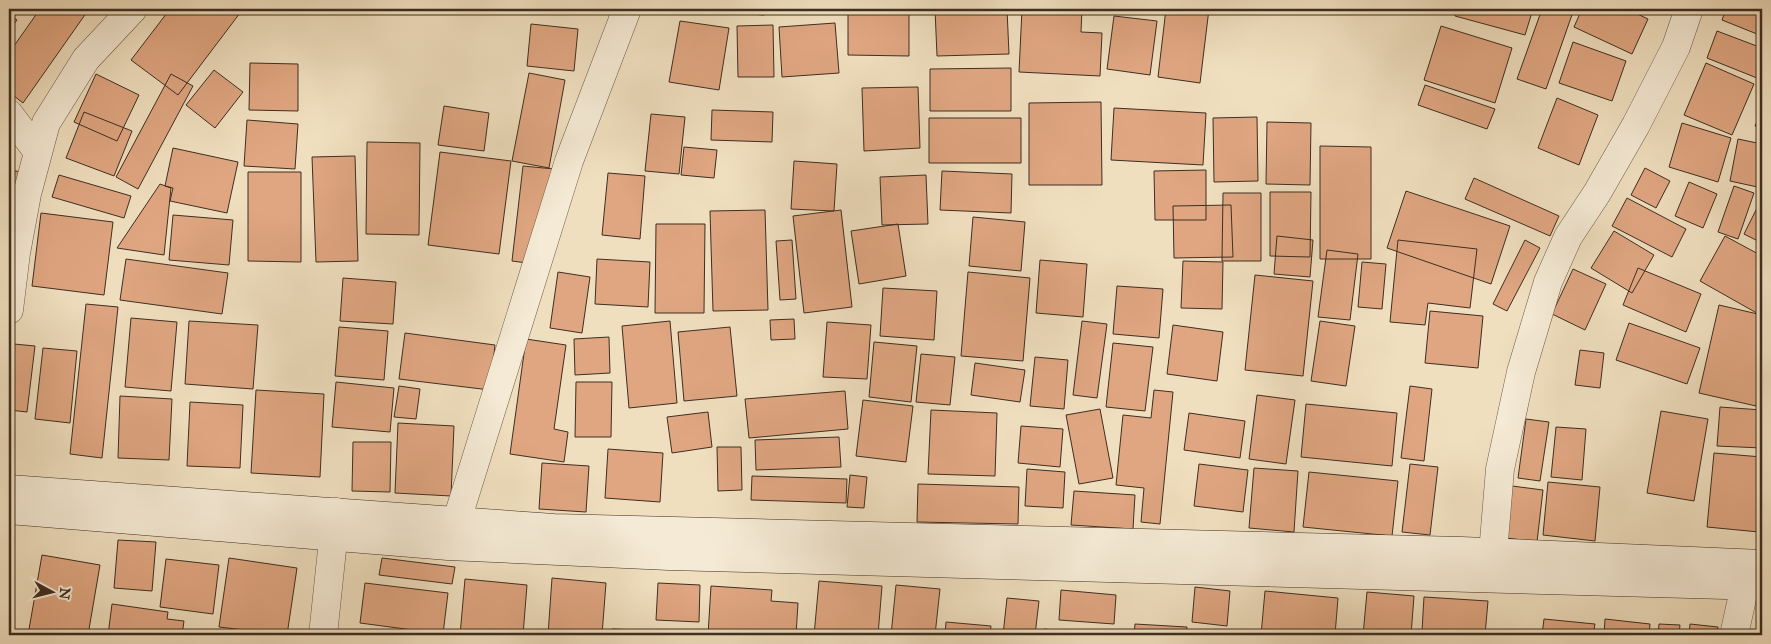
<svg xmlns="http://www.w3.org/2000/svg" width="1771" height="644" font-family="'IM FELL Great Primer',serif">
	<rect width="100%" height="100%" fill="#f0dfbf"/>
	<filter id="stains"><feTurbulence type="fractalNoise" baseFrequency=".004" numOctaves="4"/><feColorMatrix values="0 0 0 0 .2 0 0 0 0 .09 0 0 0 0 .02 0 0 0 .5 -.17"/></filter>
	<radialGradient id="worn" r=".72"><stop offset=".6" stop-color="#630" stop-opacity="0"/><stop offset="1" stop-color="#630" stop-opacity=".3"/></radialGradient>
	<!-- building -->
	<path fill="#dfa681" stroke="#3e2e21" d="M40,9h49l-66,94 -14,-11v-39z
		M170,9h73l-65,86 -47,-35z
		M735,9h29v6l-29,-2z
		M771,9h67v1l-67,1z
		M935,9h72l2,45 -72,2z
		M1022,9h60l-1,23 21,1 -2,43 -81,-4z
		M1166,9h43l-9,74 -42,-6z
		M1457,9h76l-8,26 -70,-19z
		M1542,9h32l-28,80 -29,-10z
		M1582,9h45l21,10 -16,35 -58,-27z
		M1726,9h36v27l-40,-16z
		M848,10l61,1v45l-61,-1z
		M9,14l8,6 -8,11z
		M1114,16l43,5 -7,54 -43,-6z
		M680,21l49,7 -10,62 -50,-8z
		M835,23l4,50 -57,4 -3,-50z
		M531,24l47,5 -4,42 -47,-5z
		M773,25l1,52h-36l-1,-51z
		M1441,26l71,22 -17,55 -71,-23z
		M1717,31l45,17v32l-55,-22z
		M1573,42l53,19 -14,40 -53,-18z
		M250,63l48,1v47l-49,-1z
		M1706,63l48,21 -22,51 -48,-20z
		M1011,68v43h-81v-42z
		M214,70l29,22 -28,36 -29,-23z
		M529,73l36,7 -16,88 -37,-7z
		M96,74l43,21 -22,46 -43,-19z
		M171,74l22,12 -55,103 -22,-12z
		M1425,85l70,24 -8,20 -69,-24z
		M918,87l2,61 -56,3 -2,-63z
		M1557,98l41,17 -19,50 -41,-17z
		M1101,102l1,83h-73v-82z
		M444,106l45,7 -5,38 -46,-6z
		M1114,108l92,5 -3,52 -92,-5z
		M712,110l61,2 -1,30 -61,-2z
		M1762,111v18l-7,-3z
		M84,112l48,19 -18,45 -48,-18z
		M651,114l34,3 -6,57 -34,-3z
		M1257,117l1,64 -44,1 -1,-64z
		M929,118h92v45h-92z
		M247,120l51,4 -3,45 -51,-3z
		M1267,122l44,1 -1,62 -44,-1z
		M1682,123l49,15 -13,44 -49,-15z
		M1738,139l24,5v44l-32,-7z
		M367,142l53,1 -1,92 -53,-1z
		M1320,146l51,1v112h-51z
		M684,147l33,3 -3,28 -33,-3z
		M173,148l65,14 -11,51 -57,-12 3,-13 -8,-2z
		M440,152l71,9 -12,93 -71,-9z
		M355,156l3,105 -42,1 -4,-105z
		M794,161l43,3 -3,47 -43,-2z
		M523,166l31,3 -27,94 -15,-2z
		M1645,168l25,13 -14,27 -25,-13z
		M9,170l13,2 -13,70z
		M1206,170v50h-51l-1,-49z
		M942,171l70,3 -1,39 -71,-3z
		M248,172h53v90l-53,-1z
		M608,173l37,3 -5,63 -38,-4z
		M59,175l72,21 -7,22 -72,-21z
		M926,175l2,49 -46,1 -2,-48z
		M1474,178l85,38 -9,20 -85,-37z
		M1689,182l28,12 -14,34 -28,-12z
		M160,184l11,4 -7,67 -47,-7z
		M1734,186l20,7 -16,46 -20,-7z
		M1406,191l104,35 -19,58 -104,-36z
		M1270,192h41l-1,65 -40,-1z
		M1223,193h38v68h-39z
		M1627,198l59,31 -14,28 -60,-31z
		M1762,198v45l-18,-9z
		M1231,205l2,52 -59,1 -1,-52z
		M765,210l3,100 -55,1 -3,-100z
		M841,210l11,97 -48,6 -11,-97z
		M41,213l72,9 -9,73 -72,-9z
		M173,215l60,5 -4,45 -60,-5z
		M973,217l52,5 -4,49 -52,-5z
		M656,224h49l-1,89h-49z
		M898,224l8,52 -47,8 -8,-53z
		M1614,231l40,24 -22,38 -41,-25z
		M1277,236l36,4 -3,37 -36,-3z
		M1725,236l37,20v60l-62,-35z
		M792,240l4,59 -16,1 -4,-59z
		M1398,240l79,9 -7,59 -42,-5 -3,22 -35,-3z
		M1525,240l15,8 -33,63 -14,-7z
		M1327,250l31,4 -8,66 -32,-3z
		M126,259l102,14 -6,41 -102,-14z
		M597,259l53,3 -2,45 -53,-3z
		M1040,260l47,4 -4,53 -47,-4z
		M1183,261l40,1 -1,47 -41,-1z
		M1362,262l24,2 -4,45 -24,-2z
		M1638,268l63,26 -15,38 -63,-27z
		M1573,269l33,15 -21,46 -33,-16z
		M558,272l32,5 -8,56 -32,-5z
		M968,272l62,6 -7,83 -62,-5z
		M1255,275l58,6 -10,95 -58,-6z
		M343,278l53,4 -3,42 -53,-3z
		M1117,286l46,3 -4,49 -46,-4z
		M883,288l54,3 -3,49 -54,-4z
		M86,304l32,3 -16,151 -32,-4z
		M1719,305l43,10v64l-6,27 -57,-13z
		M1430,311l53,5 -5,52 -53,-5z
		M131,318l46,4 -6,69 -46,-4z
		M794,319l1,20 -24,1 -1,-20z
		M189,321l69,4 -5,64 -68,-5z
		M670,321l7,82 -48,5 -7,-82z
		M1082,321l25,3 -10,74 -24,-3z
		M1320,321l35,5 -9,60 -35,-5z
		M827,322l44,3 -4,54 -44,-2z
		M1629,323l71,25 -13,36 -71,-24z
		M1173,325l50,7 -6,49 -50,-7z
		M339,327l49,4 -4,49 -49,-4z
		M730,327l7,69 -53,5 -6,-69z
		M405,333l90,12 -5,45 -91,-11z
		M609,337l1,36 -35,2 -1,-36z
		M526,339l40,6 -12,84 14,3 -4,30 -54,-8z
		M874,342l43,4 -6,56 -42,-5z
		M1113,343l40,4 -8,64 -39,-4z
		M14,344l21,2 -8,66 -18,-2v-26z
		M43,348l34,3 -7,72 -35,-4z
		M1580,350l24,3 -4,35 -25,-3z
		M921,354l34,3 -5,48 -34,-3z
		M1035,357l33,3 -4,49 -34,-3z
		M975,363l50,7 -5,32 -49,-7z
		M336,382l58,6 -4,44 -58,-5z
		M576,382h36l-1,55h-36z
		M399,386l21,3 -4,30 -22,-2z
		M1410,386l22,3 -8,72 -23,-3z
		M256,390l68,4 -4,83 -69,-4z
		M1154,390l19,2 -13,132 -19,-2 3,-34 -28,-3 7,-70 28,3z
		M845,391l3,38 -99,9 -4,-39z
		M1257,395l38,5 -9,64 -37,-5z
		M120,396l52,3 -3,61 -51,-2z
		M863,400l50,6 -7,56 -50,-6z
		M190,402l53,3 -3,63 -53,-2z
		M1306,404l91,9 -5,53 -91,-9z
		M1720,407l42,3v38l-45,-2z
		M1100,409l13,69 -34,6 -13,-69z
		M931,410l66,3 -2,63 -67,-2z
		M1661,411l47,8 -14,82 -47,-8z
		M708,412l4,35 -40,6 -5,-36z
		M1189,413l56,8 -5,37 -56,-8z
		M1526,419l23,3 -9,59 -22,-3z
		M398,423l56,3 -3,70 -56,-3z
		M1021,426l42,3 -3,38 -42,-4z
		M1556,427l30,2 -4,51 -31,-3z
		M839,437l2,30 -85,3 -1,-30z
		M353,442h38l-1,50 -38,-1z
		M717,447h24l1,43 -24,1z
		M608,449l55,4 -3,49 -55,-4z
		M1714,453l48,4v41l-3,34 -52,-5z
		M542,463l47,3 -3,46 -47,-3z
		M1199,464l49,6 -5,42 -49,-6z
		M1410,464l28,3 -8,68 -28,-3z
		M1254,468l44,3 -4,61 -45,-4z
		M1027,469l38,3 -2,36 -38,-2z
		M1309,472l89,9 -6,55 -89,-9z
		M850,475l17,2 -3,31 -17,-1z
		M752,476l95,3 -1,24 -95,-3z
		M1548,482l52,5 -5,54 -52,-6z
		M918,484l101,3 -1,37 -101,-2z
		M1512,486l31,4 -6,52 -31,-4z
		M1074,491l61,4 -2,34 -62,-4z
		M118,540l38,2 -4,49 -38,-3z
		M9,552h5l-5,42z
		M42,555l58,10 -12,70h-60z
		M229,558l68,10 -10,67 -68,-8z
		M382,558l73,9 -3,17 -73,-9z
		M166,559l53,6 -6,49 -53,-7z
		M552,578l54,5 -4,52h-54z
		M465,579l62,6 -4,50h-63z
		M819,581l63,5 -4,49h-64z
		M365,583l83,10 -5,41 -83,-11z
		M658,583l42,2 -1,37 -43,-2z
		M896,585l44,4 -5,46h-44z
		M711,586l61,4 -1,11 27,2 -2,32h-88z
		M1195,587l35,4 -3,35 -35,-4z
		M1061,590l55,5 -2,29 -55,-4z
		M1265,591l73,7 -3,37h-74z
		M1367,592l47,4 -3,39h-48z
		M1424,597l64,4 -3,34 -63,-4z
		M1007,598l32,3 -4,34h-32z
		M112,604l56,8 -1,7 17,2 -2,14h-74z
		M1544,619l51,5 -2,11h-51z
		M1605,619l45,5 -1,11h-45z
		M946,622l45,4 -1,9h-45z
		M1135,624l52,3 -1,8h-52z
		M1659,624l21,1 -1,10h-21z
		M1690,624l28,3 -1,8h-28z
		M612,629l28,1v5h-28z
		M1044,629l42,4v2h-43z
		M661,630l37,2v3h-38z"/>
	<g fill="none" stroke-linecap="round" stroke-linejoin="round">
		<!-- street casing -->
		<g stroke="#6a5a48" stroke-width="29">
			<path id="street" d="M9,114l29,38
				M9,310l7,-57 11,-59 19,-71 40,-64 47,-50
				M457,520l112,-359 58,-152
				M1493,553l7,-84 21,-97 27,-90 20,-45 29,-44 39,-68 40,-78 13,-38
				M323,635l13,-123
				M1734,635l11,-50"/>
		</g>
		<!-- secondary casing -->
		<g stroke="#3e2e21" stroke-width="29">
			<path id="secondary" d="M9,489l545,39 908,23 300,13
				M9,510l439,36 221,10 1093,30"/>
		</g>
		<!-- street -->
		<use href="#street" stroke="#f5ead5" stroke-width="28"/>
		<!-- secondary -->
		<use href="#secondary" stroke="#f5ead5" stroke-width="28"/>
	</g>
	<!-- margin -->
	<rect width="1771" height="644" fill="none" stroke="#f0dfbf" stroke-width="30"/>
	<rect x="10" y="10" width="1751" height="624" fill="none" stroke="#3e2e21" stroke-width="2.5"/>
	<rect x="15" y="15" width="1741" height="614" fill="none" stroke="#3e2e21"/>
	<!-- north arrow -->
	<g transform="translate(52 592) rotate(97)" stroke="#f5ead5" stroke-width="4" paint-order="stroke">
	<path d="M0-4L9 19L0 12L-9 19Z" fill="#3e2e21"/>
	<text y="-8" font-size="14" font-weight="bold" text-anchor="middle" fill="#3e2e21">N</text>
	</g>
	<rect width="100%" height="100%" filter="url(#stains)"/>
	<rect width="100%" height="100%" fill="url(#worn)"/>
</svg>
